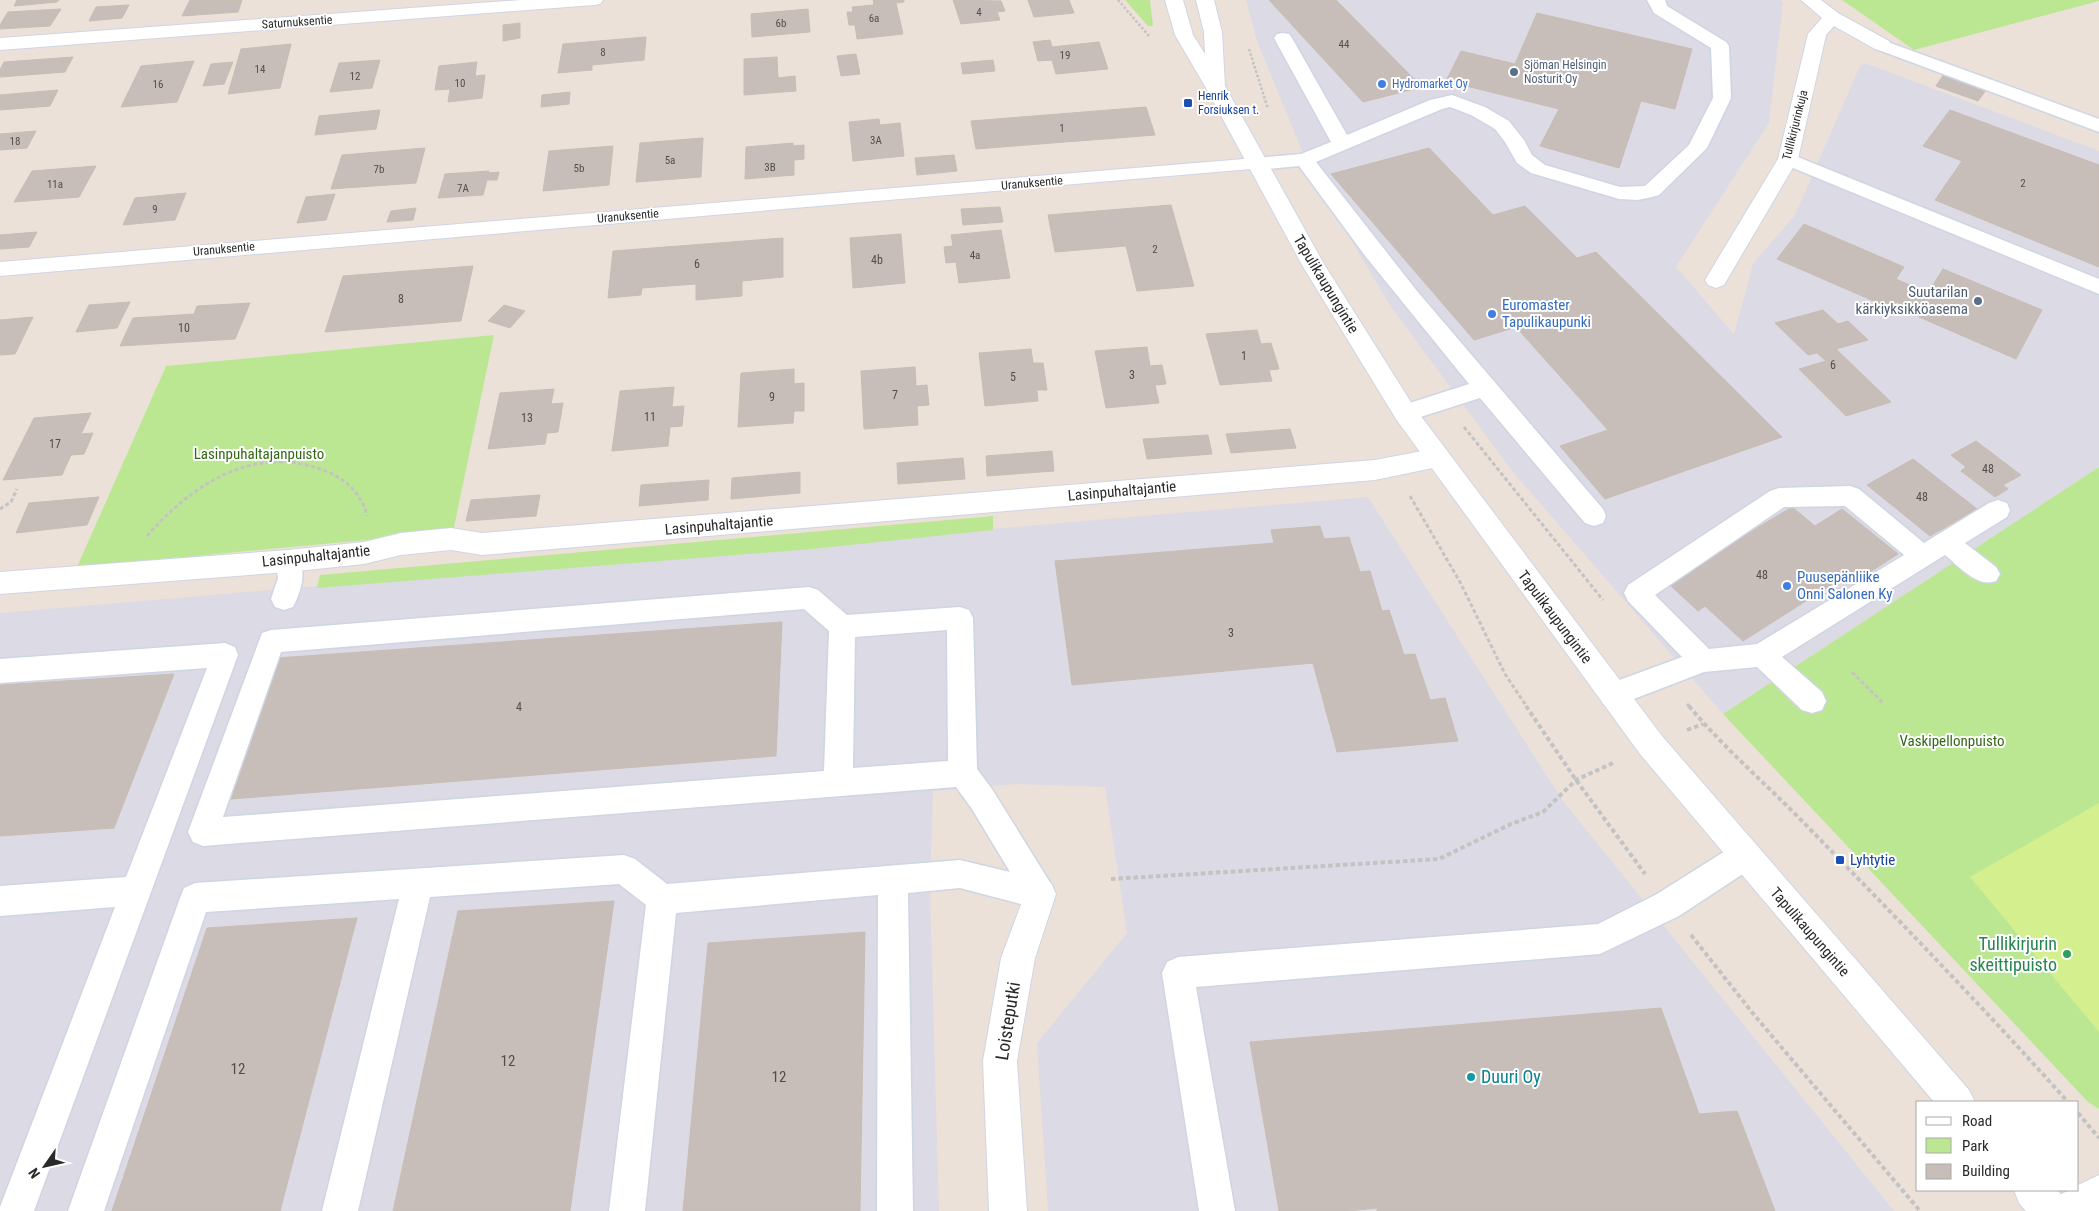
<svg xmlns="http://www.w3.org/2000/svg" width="2099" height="1211" font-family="'Roboto Condensed',sans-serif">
	<rect width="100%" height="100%" fill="#ece1d9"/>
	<!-- industrial -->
	<path fill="#dcdae4" d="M1246,0h534l3,2 -14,121 -93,144 58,67 19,-70 42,-49 65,-149 5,-3 234,88v316l-376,247 -210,-242 -122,-165 -79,-132 -55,-134z
		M1368,497l195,304 331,410h-846l-11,-168 90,-110 -22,-146 -89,-3 -83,7 -3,98 9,322h-939v-598z"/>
	<!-- green -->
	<path fill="#bce792" d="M1125,0h25l3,26h-5z
		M1842,0h257v1l-185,49z
		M494,335l-41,197 -376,35 89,-201z
		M2099,467v642l-11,-7 -365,-388z
		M993,516v14l-181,19 -495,39 3,-13z"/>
	<!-- pitch -->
	<path fill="#d4ef8d" d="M2099,803v229l-129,-155z"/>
	<!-- building -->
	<path fill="#c7beb9" stroke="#c7bdb3" d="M17,0h42l-2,2 -43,4z
		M190,0h52l-4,12 -56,4z
		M873,0h31v2l-8,1 7,31 -46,5 -2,-14h-6l-2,-13h6l-1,-5 22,-2z
		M953,0l48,1 4,10 -8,1 3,8 -39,4z
		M1028,0h41l5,13 -40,4z
		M1269,0h67l86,87 -59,15z
		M129,5l-7,13 -33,3 7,-14z
		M61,9l-11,17 -50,3v-4l8,-13z
		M808,9l2,23 -58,5 -1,-23z
		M1537,13l155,36 -17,60 -34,-8 -22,67 -79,-22 19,-37 -113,-28 15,-30 54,13z
		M520,23v15l-17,3v-16z
		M646,37l-2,23 -52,5v5l-34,3 5,-29z
		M1050,40l2,7 47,-5 9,27 -52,5 -4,-14 -14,1 -5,-19z
		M291,44l-11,44 -52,6 13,-45z
		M856,54l4,20 -19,2 -4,-20z
		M73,57l-8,15 -65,5v-7l4,-8z
		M777,57l1,21 17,-2 1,15 -52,4v-36z
		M380,60l-8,28 -42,4 9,-29z
		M993,60l2,11 -32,3 -2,-11z
		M194,61l-17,41 -56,5 20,-41z
		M233,62l-9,22 -21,2 8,-22z
		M477,62l-2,14 10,-1 -3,23 -34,4 2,-13 -15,1 4,-24z
		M1944,74l42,16 -8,11 -42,-15z
		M58,90l-8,16 -50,4v-15z
		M570,92l-1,12 -28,3 1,-12z
		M1146,107l9,28 -179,14 -5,-28z
		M380,110l-4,19 -61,6 4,-19z
		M1950,110l149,55v102l-164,-67 27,-39 -39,-15z
		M879,119l1,6 20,-2 4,33 -51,5 -4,-39z
		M36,131l-9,17 -27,2v-16z
		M703,138l-2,39 -65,5 4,-39z
		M793,143v3l11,-1v14l-10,1v15l-49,4 1,-32z
		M613,146l-4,39 -66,6 6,-40z
		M425,148l-9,35 -85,6 11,-34z
		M1429,148l64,67 32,-9 52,52 19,-6 186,185 -177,62 -45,-53 48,-16 -92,-103 -42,13 -143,-166z
		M954,155l3,16 -40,4 -2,-17z
		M96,166l-17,31 -65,5 18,-31z
		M489,171v2l10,-1 -2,8h-10l-4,15 -45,3 7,-24z
		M186,193l-11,27 -52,5 12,-27z
		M335,194l-9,26 -29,3 9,-26z
		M1171,205l23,81 -57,5 -11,-45 -71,6 -7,-37z
		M1000,207l3,15 -40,3 -2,-16z
		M416,208l-3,12 -26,2 4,-11z
		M1804,224l100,43 -8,12 32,14 15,-24 99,41 -26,49 -97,-42 2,-4 -25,-11 -4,7 -115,-50z
		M1001,230l9,48 -51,5 -3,-21 -10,1 -2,-16 9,-1 -2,-11z
		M37,232l-8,15 -29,2v-14z
		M901,234l4,49 -52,5 -3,-50z
		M783,238v39l-41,4v15l-46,4v-16l-54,4 -1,7 -33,3 5,-47z
		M473,266l-12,55 -136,11 18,-56z
		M130,302l-13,26 -41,4 13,-27z
		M250,303l-15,36 -115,7 13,-28 61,-4 3,-8z
		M504,305l21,6 -15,17 -22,-7z
		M1823,310l15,14 10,-3 20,19 -32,9 55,53 -45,14 -47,-47 27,-8 -9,-8 -9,2 -33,-32z
		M33,317l-18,37 -15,1v-35z
		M1257,330l4,14 10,-1 8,26 -10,1 3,11 -52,4 -14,-51z
		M1147,347l3,19 12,-1 4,19 -11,1 4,18 -53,5 -11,-57z
		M1031,349l2,14h10l4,27h-10l1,11 -53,5 -6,-53z
		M915,367l1,19 11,-1 2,20 -12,1 1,19 -54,4 -3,-58z
		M794,369v15l10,-1v28h-10l-1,12 -55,4 3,-54z
		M674,387l-2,20 12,-1 -2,20 -12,1 -2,19 -56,5 8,-60z
		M554,389l-3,15 12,-1 -5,29 -11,1 -2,11 -57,5 12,-56z
		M91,413l-10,21 12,-1 -9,21 -13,1 -9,20 -59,5 31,-62z
		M1290,429l6,19 -65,5 -5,-19z
		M1208,435l4,19 -65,5 -4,-20z
		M1976,441l45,34 -18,10 5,4 -13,8 -34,-26 5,-4 -15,-12z
		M1052,451l2,20 -67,5 -1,-20z
		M963,458l2,21 -67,5 -1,-21z
		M1913,459l64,50 -47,27 -63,-51z
		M800,472v21l-69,6 1,-21z
		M709,480l-1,20 -69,6 2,-21z
		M540,495l-4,21 -70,5 5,-21z
		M99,497l-12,28 -71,8 13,-30z
		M1792,507l23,19 27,-17 56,45 -39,25 -9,-6 -107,68 -38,-35 -7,5 -28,-26 7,-4 -4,-3z
		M1320,526l4,13 25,-2 11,35 10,-1 12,40 7,-1 15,45 11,-1 15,46 15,-2 13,43 -121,11 -24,-89 -241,22 -17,-124 219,-18 -3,-13z
		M782,622l-6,134 -545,43 46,-141z
		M174,674l-60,154 -114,8v-151z
		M614,901l-44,310h-177l65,-300z
		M357,918l-77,293h-168l95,-283z
		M865,932l-5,279h-177l25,-268z
		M1661,1008l38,106 38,-3 38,100h-398v-3l-29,3h-69l-29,-169z"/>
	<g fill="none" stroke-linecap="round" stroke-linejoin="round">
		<!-- lane casing -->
		<g stroke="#ced5e3" stroke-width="3">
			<path id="lane" d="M1647,0h18l2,6 59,36 3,4 2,52 -24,50 -48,47 -7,2 -14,3 -19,-1 -88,-26 -14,-10 -12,-21 -10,-13 -24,-14 -21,-8 -8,2 -126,53 101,129 186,218 3,7 -3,7 -9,3 -9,-3 -105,-125 -75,24 -8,-3 -4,-6 4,-6 72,-23 -103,-127 -67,-91 -43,4 -7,-2 -3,-4 3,-4 7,-2 45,-4 30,-12 -57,-104 3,-4 6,-1 6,1 3,4 55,97 83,-35 22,-5 33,12 24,14 15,19 8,15 13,10 75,22 25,-1 44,-41 24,-47 -2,-50 -57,-35z
				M1882,40l217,79v13l-223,-83 -3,-4 3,-4z
				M1788,153l311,126v15l-318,-131 -3,-4 3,-4z
				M1850,486l9,3 65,54 65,-40 9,-3 9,3 3,7 -3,7 -42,26 31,24 4,7 -4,7c-19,7 -36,-14 -51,-26l-163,102 40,35 4,9 -4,9 -10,3 -10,-3 -45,-43 -53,5 -91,35 -10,-3 -4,-9 4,-9 79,-29 -54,-56 -4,-8 4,-8 142,-94 9,-3zM1845,506l59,49 -147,89 -48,5 -54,-54 129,-88z
				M288,551l9,3c10,18 5,35 -4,53l-9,3 -9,-3 -4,-8 7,-21 -3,-17 4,-7z
				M809,587l9,3 29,25 113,-8 9,3 4,8 4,151 15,20 59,95 4,10 -4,10 -11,5 -80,-21 -52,5 5,318h-36l1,-316 -202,18 -31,298h-36l37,-306 -27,-21 -189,13 -72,314h-36l77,-312 -193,13 -102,299h-36l112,-313 4,-10 11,-5 429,-28 11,4 32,25 293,-24 50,12 -38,-63 -16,-22 -753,59 -10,-4 -5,-10 74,-199 9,-3zM804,609l25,22 -5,140 -601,46 58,-165zM947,630l1,131 -95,7 2,-131z
				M225,643l10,4 3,8 -204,556h-34v-4l115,-300 -115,9v-30l126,-9 81,-209 -207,15v-24z
				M1744,842l11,4 4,10 -4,10 -76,50 -79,38 -404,33 39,224h-36l-37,-238 5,-11 11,-5 420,-33 59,-30 76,-48z"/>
		</g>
		<!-- street casing -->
		<g stroke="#ced5e3" stroke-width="2">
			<path id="street" d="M521,0h82l-3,4 -6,1 -594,45v-12z
				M1801,0h20l17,13 51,28 2,4 -2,4 -7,2 -7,-2 -41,-23 -8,9 -28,124 -74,126 -8,3 -8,-3 -3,-5 73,-121 30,-125 14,-16z
				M1256,158l7,2 3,4 -3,4 -1263,108v-14z
				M1438,448l9,3 4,7 -4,7 -72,15 -893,75 -31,-5 -50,5 -37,9 -76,8 -288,22v-22l288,-22 76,-8 37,-9 50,-5 31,5 893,-73z
				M1040,879l11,4 5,11 -21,64 -18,103 10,150h-38l-6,-150 18,-103 28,-75z
				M2099,1175v36h-50c6,-14 13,-21 29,-21v-5z"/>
		</g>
		<!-- secondary casing -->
		<g stroke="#ced5e3" stroke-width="2">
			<path id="secondary" d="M1165,0h18l10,35 12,19 -1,-22 -8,-32h18l8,32 3,54 99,178 90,143 248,329 307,354 6,12h-41l-294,-348 -244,-335 -94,-154 -96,-177 -31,-53z
				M2014,1190h43l7,8 6,13h-44l-7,-8z"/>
		</g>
		<!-- path-far2 -->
		<path stroke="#c3c3c3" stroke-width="2.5" stroke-dasharray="2.5 2" stroke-linecap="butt" d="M1118,0l31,36
			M1249,49l19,60"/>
		<!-- path-far1 -->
		<path stroke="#c3c3c3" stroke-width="3" stroke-dasharray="4 2.5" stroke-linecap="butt" d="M1464,427l139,173
			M1410,496l50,86 45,92 22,33
			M0,509l11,-7 6,-13
			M147,536c46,-53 110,-94 181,-64 19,8 35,24 39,44
			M1852,672l32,32
			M1687,704l3,3"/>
		<!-- path -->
		<path stroke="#c3c3c3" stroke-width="4" stroke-dasharray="4.5 3" stroke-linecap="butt" d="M1526,706l50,74 69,94
			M1689,706c35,42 76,77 114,116 90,92 179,184 265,280
			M1687,730l16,-6
			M1111,879l328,-20 72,-35 32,-12 33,-32 39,-18
			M1691,935l64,81 165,195
			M2078,1113l21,25"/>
		<!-- lane -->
		<use href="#lane" fill="#fff" fill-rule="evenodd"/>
		<!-- street -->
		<use href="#street" fill="#fff" fill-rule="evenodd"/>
		<!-- secondary -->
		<use href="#secondary" fill="#fff" fill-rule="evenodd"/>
	</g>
	<!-- markers -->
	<g fill="#5c6f8a" stroke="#fff" stroke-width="2">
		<circle cx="1514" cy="72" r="5"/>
		<circle cx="1978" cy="301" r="5"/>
	</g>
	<g fill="#3f7fe0" stroke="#fff" stroke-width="2">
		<circle cx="1382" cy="84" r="5"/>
		<circle cx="1492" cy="314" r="5"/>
		<circle cx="1787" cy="586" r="5"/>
	</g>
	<g fill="#1a4fb4" stroke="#fff" stroke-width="2">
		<rect x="1183" y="98" width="10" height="10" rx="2.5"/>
		<rect x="1835" y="855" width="10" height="10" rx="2.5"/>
	</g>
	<circle fill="#2e9e5b" stroke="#fff" stroke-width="2" cx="2067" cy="954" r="5"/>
	<circle fill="#0f9aa8" stroke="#fff" stroke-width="2" cx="1471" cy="1077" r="5"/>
	<g text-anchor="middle" stroke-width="4" stroke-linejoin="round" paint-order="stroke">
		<!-- far-number labels -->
		<g font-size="11" fill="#504e4d">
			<text x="979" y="16">4</text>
			<text x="874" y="22">6a</text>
			<text x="781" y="27">6b</text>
			<text x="1344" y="48">44</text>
			<text x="603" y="56">8</text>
			<text x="1065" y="59">19</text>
			<text x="260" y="73">14</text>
			<text x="355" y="80">12</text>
			<text x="460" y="87">10</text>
			<text x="158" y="88">16</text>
			<text x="1062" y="132">1</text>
			<text x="876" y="144">3A</text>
			<text x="15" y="145">18</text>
			<text x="670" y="164">5a</text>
			<text x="770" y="171">3B</text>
			<text x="579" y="172">5b</text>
			<text x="379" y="173">7b</text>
			<text x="2023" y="187">2</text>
			<text x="55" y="188">11a</text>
			<text x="463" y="192">7A</text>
			<text x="155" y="213">9</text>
			<text x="1155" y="253">2</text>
			<text x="975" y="259">4a</text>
		</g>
		<!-- far-street labels -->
		<g font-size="12" fill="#292929" stroke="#fff">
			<text transform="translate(297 22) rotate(-4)" y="4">Saturnuksentie</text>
			<text transform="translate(1795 125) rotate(-76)" y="4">Tullikirjurinkuja</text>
			<text transform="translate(1032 183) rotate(-5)" y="4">Uranuksentie</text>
			<text transform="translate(628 216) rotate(-5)" y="4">Uranuksentie</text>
			<text transform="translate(224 249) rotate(-5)" y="4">Uranuksentie</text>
		</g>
		<!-- far-service labels -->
		<g font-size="12" fill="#4e5e75" stroke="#fff" text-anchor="start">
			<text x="1524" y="69">Sjöman Helsingin<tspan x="1524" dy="14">Nosturit Oy</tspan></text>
		</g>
		<!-- far-shop labels -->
		<g font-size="12" fill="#366cbe" stroke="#fff" text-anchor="start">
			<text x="1392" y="88">Hydromarket Oy</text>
		</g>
		<!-- far-transit labels -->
		<g font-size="12" fill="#164399" stroke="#fff" text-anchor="start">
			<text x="1198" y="100">Henrik<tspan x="1198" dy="14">Forsiuksen t.</tspan></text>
		</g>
		<!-- number labels -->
		<g font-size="12" fill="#504e4d">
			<text x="877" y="264">4b</text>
			<text x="697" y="268">6</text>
			<text x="401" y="303">8</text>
			<text x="184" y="332">10</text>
			<text x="1244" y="360">1</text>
			<text x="1833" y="369">6</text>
			<text x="1132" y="379">3</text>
			<text x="1013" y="381">5</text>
			<text x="895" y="399">7</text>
			<text x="772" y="401">9</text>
			<text x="650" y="421">11</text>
			<text x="527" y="422">13</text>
			<text x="55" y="448">17</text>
			<text x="1988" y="473">48</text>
			<text x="1922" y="501">48</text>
			<text x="1762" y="579">48</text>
			<text x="1231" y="637">3</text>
			<text x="519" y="711">4</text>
		</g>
		<!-- street labels -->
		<g font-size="15" fill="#292929" stroke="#fff">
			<text transform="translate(1326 284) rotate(59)" y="5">Tapulikaupungintie</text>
			<text transform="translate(1122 491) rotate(-5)" y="5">Lasinpuhaltajantie</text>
			<text transform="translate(719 525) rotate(-5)" y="5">Lasinpuhaltajantie</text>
			<text transform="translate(316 556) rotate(-6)" y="5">Lasinpuhaltajantie</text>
			<text transform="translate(1555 617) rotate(53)" y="5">Tapulikaupungintie</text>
			<text transform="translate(1810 932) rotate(49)" y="5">Tapulikaupungintie</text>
		</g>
		<!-- service labels -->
		<g font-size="15" fill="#4e5e75" stroke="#fff" text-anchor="end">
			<text x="1968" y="297">Suutarilan<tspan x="1968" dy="17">kärkiyksikköasema</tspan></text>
		</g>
		<!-- shop labels -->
		<g font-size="15" fill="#366cbe" stroke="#fff" text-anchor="start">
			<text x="1502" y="310">Euromaster<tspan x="1502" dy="17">Tapulikaupunki</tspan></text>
			<text x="1797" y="582">Puusepänliike<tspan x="1797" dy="17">Onni Salonen Ky</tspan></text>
		</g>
		<!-- park labels -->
		<g font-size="15" fill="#336915" stroke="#fff">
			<text x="259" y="459">Lasinpuhaltajanpuisto</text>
			<text x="1952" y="746">Vaskipellonpuisto</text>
		</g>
		<!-- transit labels -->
		<g font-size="15" fill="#164399" stroke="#fff" text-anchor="start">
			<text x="1850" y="865">Lyhtytie</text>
		</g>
		<!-- near-number labels -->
		<g font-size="15" fill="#504e4d">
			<text x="508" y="1066">12</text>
			<text x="238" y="1074">12</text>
			<text x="779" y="1082">12</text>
		</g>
		<!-- near-leisure labels -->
		<g font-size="18" fill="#27864d" stroke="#fff" text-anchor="end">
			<text x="2057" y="950">Tullikirjurin<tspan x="2057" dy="21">skeittipuisto</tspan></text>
		</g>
		<!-- near-street labels -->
		<g font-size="18" fill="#292929" stroke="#fff">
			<text transform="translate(1008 1021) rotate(-81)" y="6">Loisteputki</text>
		</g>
		<!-- near-culture labels -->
		<g font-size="18" fill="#0d838f" stroke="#fff" text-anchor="start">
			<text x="1481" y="1083">Duuri Oy</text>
		</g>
	</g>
	<!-- legend -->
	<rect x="1916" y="1101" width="162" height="90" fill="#ffffff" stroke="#a9a9a9"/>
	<rect x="1926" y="1117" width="25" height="8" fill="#ffffff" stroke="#a9a9a9"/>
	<text x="1962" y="1126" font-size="15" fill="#292929">Road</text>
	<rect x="1926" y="1138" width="25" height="15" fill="#bce792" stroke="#a9a9a9"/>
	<text x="1962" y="1151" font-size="15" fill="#292929">Park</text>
	<rect x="1926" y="1164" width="25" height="15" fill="#c7beb9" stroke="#a9a9a9"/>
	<text x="1962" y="1176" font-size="15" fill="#292929">Building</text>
	<!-- north arrow -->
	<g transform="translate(45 1166) rotate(236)" stroke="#ffffff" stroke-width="4" paint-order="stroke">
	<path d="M0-4L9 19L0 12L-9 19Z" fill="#292929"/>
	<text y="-8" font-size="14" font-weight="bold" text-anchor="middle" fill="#292929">N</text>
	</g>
</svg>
